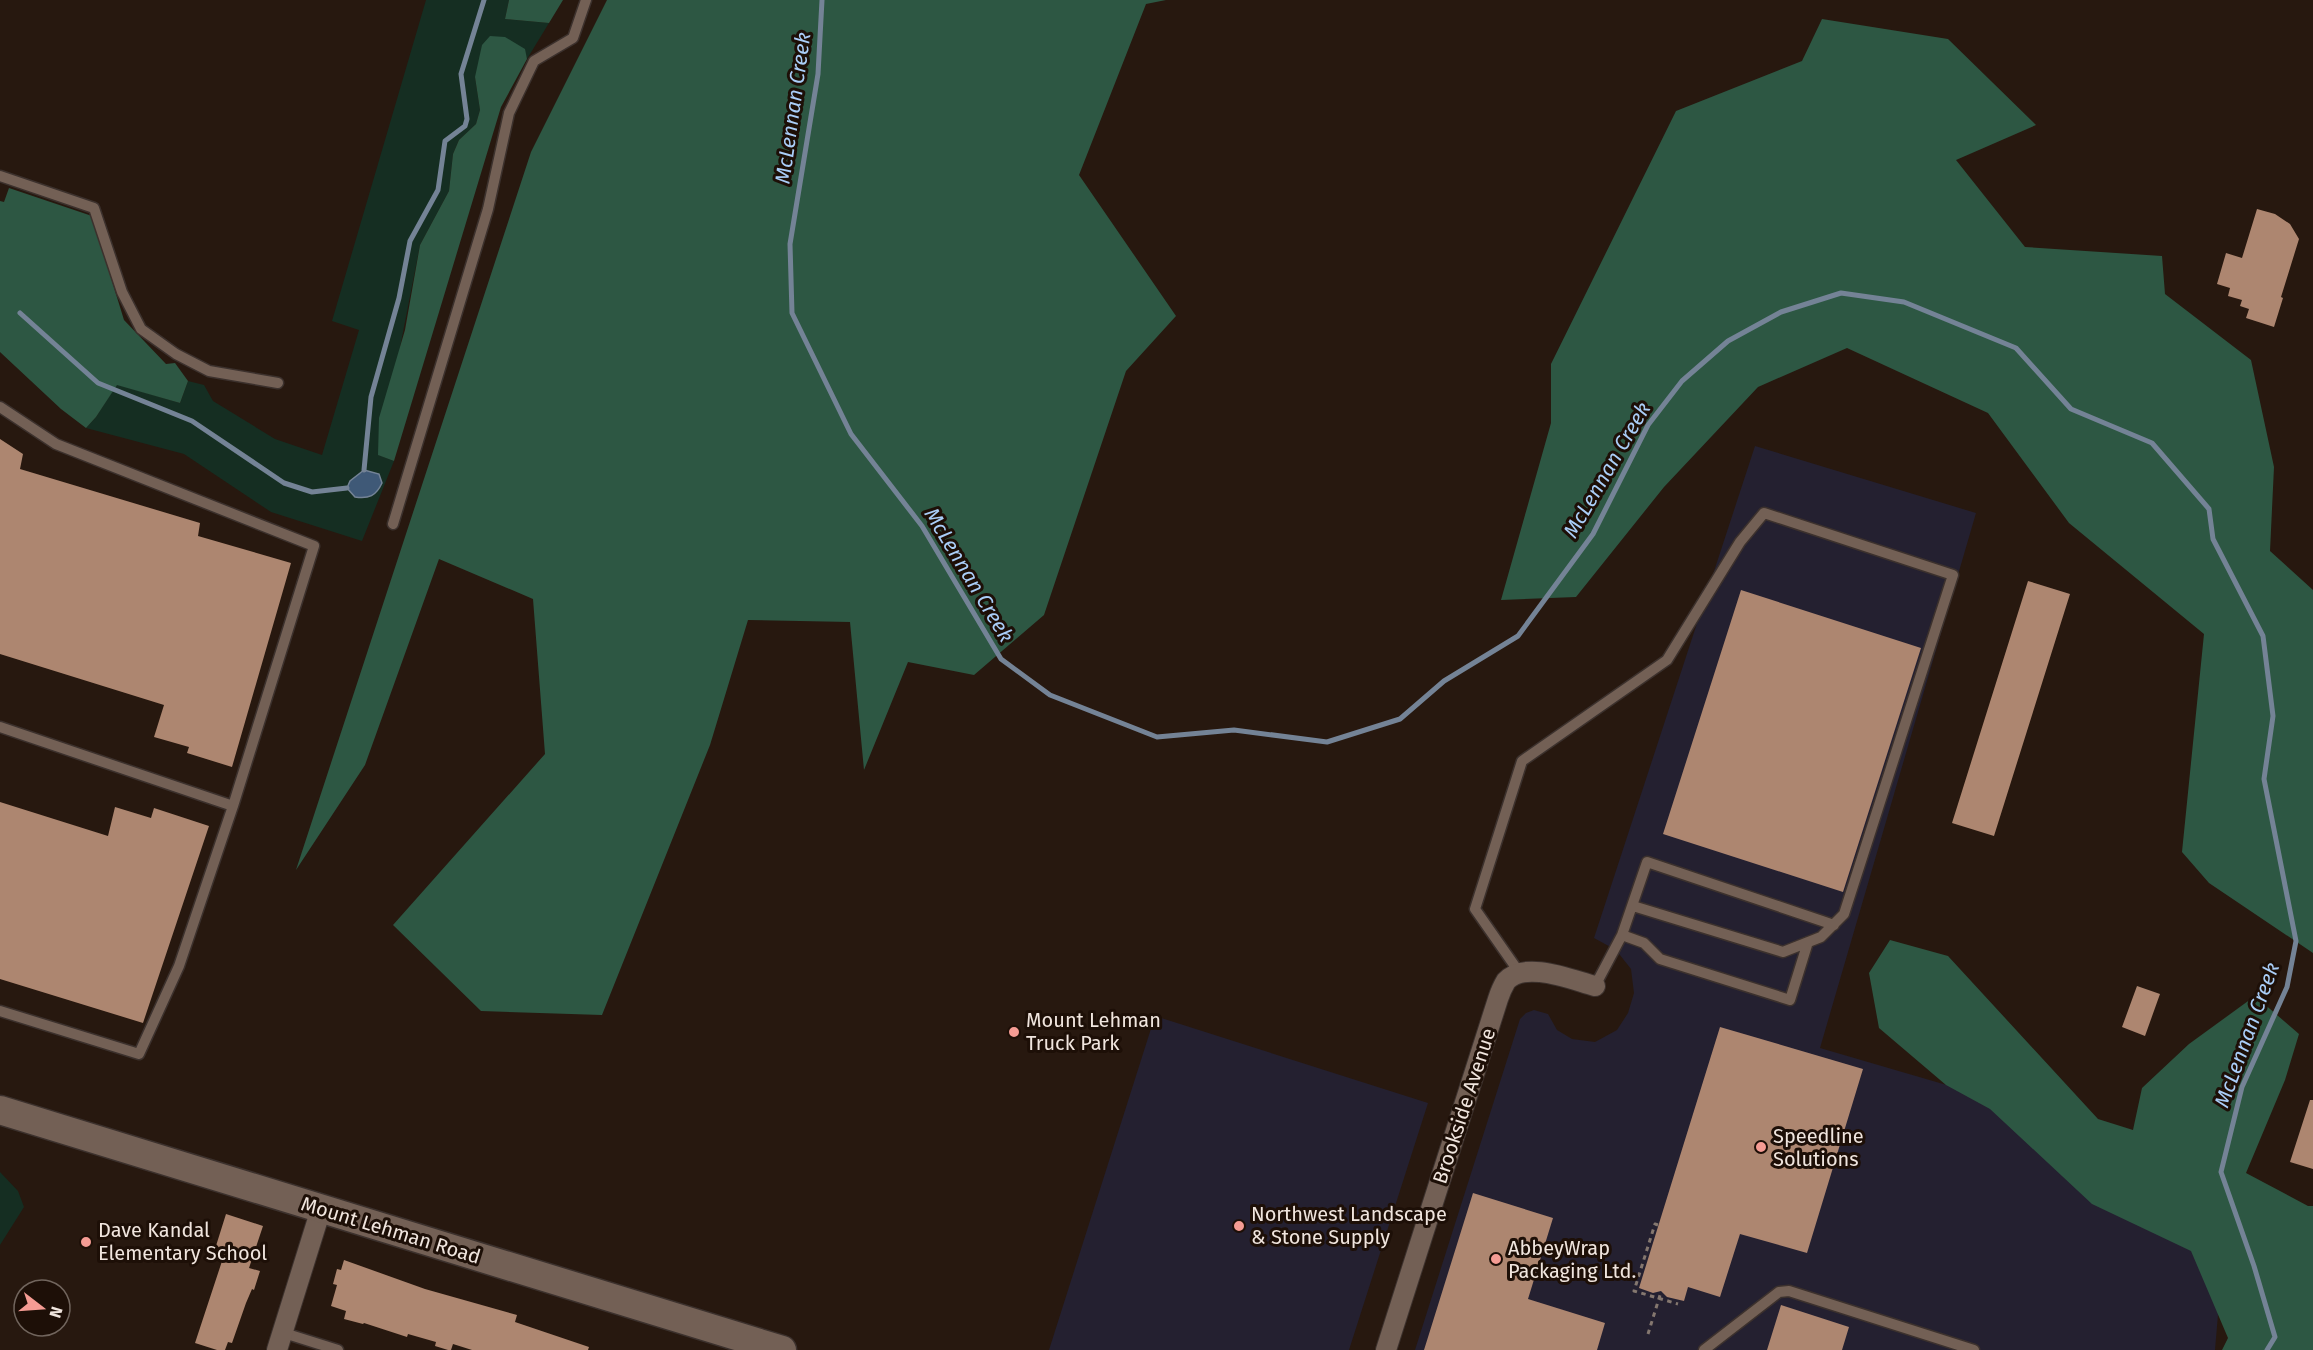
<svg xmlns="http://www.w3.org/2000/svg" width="2313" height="1350" font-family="'Fira Sans',sans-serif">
	<rect width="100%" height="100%" fill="#27180f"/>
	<!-- industrial -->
	<path fill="#242030" d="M1755,446l221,67 -156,535 195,57 189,134 16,52 -5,59h-800l105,-331 6,-6 8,-3 14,4 9,16 15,9 23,3 22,-12 11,-17 6,-20 -3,-24 -15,-19 -22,-12z
		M1155,1016l273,87 -79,247h-300z"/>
	<!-- green -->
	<path fill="#152e22" d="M426,0h83l-4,19 44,4 -22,36 -3,-10 -49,28 5,33 -4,14 -17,16 -6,14 -4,37 -29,54 -41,210 15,6 -32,80 -91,-29 -87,-58 -98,-26 10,-11 21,-33 63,19 8,-22 16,4 9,16 62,38 47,16 37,-125 -27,-9z
		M0,1172l18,19 6,16 -24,38z"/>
	<!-- forest -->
	<path fill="#2d5743" d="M509,0h54l-14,23 -44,-4z
		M607,0h559l-20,4 -67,171 97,141 -50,55 -82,244 -70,60 -66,-13 -44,108 -14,-148 -102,-2 -38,125 -108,270 -121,-4 -88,-86 152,-171 -12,-155 -94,-40 -74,206 -69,105 235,-718z
		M1822,19l126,20 88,86 -80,35 69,87 137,9 3,38 86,66 23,107 -4,84 43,39v363l-104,-70 -27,-31 22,-218 -135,-111 -81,-110 -141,-65 -89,39 -94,100 -88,110 -75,3 50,-177v-59l125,-253 126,-50z
		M490,36l15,1 20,12 2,10 -26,48 -107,354 -16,-6 1,-37 26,-88 15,-85 29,-54 4,-37 6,-14 17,-16 4,-14 -5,-33 7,-32z
		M9,188l83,28 32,104 42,44 9,-1 13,18 -8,22 -63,-18 -21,32 -10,11 -25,-19 -61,-57v-151l4,1z
		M1890,940l58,16 150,163 35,11 9,-42 47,-44 66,-48 44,38 -14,46 -39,93 62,33h5v144h-91l6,-12 -37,-87 -99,-47 -102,-95 -44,-24 -67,-57 -10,-55z"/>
	<!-- water -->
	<path fill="#3f5977" stroke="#748396" stroke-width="1.5" d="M364,470l15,4 3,9c-6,13 -13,16 -27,14l-8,-9 3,-7z"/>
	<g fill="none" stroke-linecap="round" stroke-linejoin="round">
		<!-- stream -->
		<path stroke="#748396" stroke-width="5" d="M822,0l-4,74 -28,170 2,69 59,121 71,92 79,133 49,36 107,42 77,-7 93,12 73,-23 44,-38 74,-45 75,-102 55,-109 34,-44 46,-40 53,-29 60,-19 63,9 112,46 55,61 81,34 57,66 4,30 50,97 10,80 -9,63 32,162 -9,46 -45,100 -21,85 33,94 21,71 -8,13
			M20,313l78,70 94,38 92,62 28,9 35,-4
			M364,470l7,-73 28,-99 11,-57 28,-51 7,-49 20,-15 2,-7 -6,-45 23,-74"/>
	</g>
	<!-- building -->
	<path fill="#ad8670" d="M2257,209l18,5 15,10 9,15 -18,58 2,1 -9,29 -28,-9 3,-9 -9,-3 2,-6 -14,-4 2,-8 -13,-4 9,-31 16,5z
		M0,439l23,15 -3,15 180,54 -2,13 93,27 -59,204 -45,-14 2,-6 -35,-10 10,-32 -164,-51z
		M2028,581l42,13 -76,242 -42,-13z
		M1741,590l180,58 -78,244 -180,-58z
		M0,802l108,34 7,-29 36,11 3,-10 55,18 -66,197 -143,-44z
		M2137,986l23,8 -15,42 -23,-9z
		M1720,1027l143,42 -56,184 -67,-19 -20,63 -32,-10 -4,14 -17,-4 -6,-6 -8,2 -14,-5z
		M2310,1100h3v69l-23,-7z
		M1473,1193l80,25 -25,81 77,24 -8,27h-173z
		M226,1214l37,12 -14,42 11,3 -6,19 -2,-1 -6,14 -14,40 -4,-1 -3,8h-8l-22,-7 30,-91 -10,-3z
		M344,1260l81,29 92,26 -2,7 74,25 -1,3h-116l-19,-6 -2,6h-3l-13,-4 1,-4 -28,-8 -1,3 -43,-14 -1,1 -19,-5 2,-8 -15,-5 6,-21 -4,-1 4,-15 4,1z
		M1781,1305l68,22 -7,23h-75z"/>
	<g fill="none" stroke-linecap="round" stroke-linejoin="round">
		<!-- lane casing -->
		<g stroke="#3c312d" stroke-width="13">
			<path id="lane" d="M0,176l94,32 28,84 19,37 35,25 33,17 69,12
				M0,407l56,37 258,102 -81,260 -54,160 -40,88 -139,-43
				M393,524l95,-315 21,-96 25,-52 39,-23 13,-38
				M0,727l233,79
				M1622,935l22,8 16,16 130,41 18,-58
				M1519,972l-44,-63 47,-148 145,-101 73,-118 24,-29 189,62 -109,339 -23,23 -38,15 -150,-46
				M1595,986l27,-51 25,-73 187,63
				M284,1333l54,17
				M1704,1350l75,-58 10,-1 185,59"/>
		</g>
		<!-- street casing -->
		<g stroke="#3c312d" stroke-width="22">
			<path id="street" d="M277,1350l44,-141
				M1386,1350l112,-351c2,-6 5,-13 8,-18 19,-21 66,-1 89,5"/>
		</g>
		<!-- secondary casing -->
		<g stroke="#3c312d" stroke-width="31">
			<path id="secondary" d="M0,1110l782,240"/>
		</g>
		<!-- path -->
		<path stroke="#84776f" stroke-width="3" stroke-dasharray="4.5 4.5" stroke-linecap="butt" d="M1658,1225l-3,-1 -21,67 44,13
			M1648,1334l13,-42"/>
		<!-- lane -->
		<use href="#lane" stroke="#736055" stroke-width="10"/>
		<!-- street -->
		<use href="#street" stroke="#736055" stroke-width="20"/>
		<!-- secondary -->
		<use href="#secondary" stroke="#736055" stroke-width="28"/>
	</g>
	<!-- markers -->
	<g fill="#f59c94" stroke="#1d0f07" stroke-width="2">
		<circle cx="1014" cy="1032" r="6"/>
		<circle cx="1761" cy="1147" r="6"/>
		<circle cx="1239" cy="1226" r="6"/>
		<circle cx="86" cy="1242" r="6"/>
		<circle cx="1496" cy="1259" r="6"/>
	</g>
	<g text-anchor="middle" stroke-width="6" stroke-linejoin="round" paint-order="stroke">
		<!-- poi labels -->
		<g font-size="20" fill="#f0e5de" stroke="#1d0f07" text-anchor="start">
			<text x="1026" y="1027">Mount Lehman<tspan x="1026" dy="23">Truck Park</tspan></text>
			<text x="1773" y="1143">Speedline<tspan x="1773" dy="23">Solutions</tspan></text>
			<text x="1251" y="1221">Northwest Landscape<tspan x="1251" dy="23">&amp; Stone Supply</tspan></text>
			<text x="98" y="1237">Dave Kandal<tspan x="98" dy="23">Elementary School</tspan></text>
			<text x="1508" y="1255">AbbeyWrap<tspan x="1508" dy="23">Packaging Ltd.</tspan></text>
		</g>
		<!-- street labels -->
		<g font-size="20" fill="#f0e5de" stroke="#1d0f07">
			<text transform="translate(1464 1106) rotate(-72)" y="7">Brookside Avenue</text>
			<text transform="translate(391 1230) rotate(17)" y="7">Mount Lehman Road</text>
		</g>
		<!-- water labels -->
		<g font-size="21" font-style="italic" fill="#aacef8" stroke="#1d0f07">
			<text transform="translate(793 108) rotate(-82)" y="7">McLennan Creek</text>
			<text transform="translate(1607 470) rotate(-60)" y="7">McLennan Creek</text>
			<text transform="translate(969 575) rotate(59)" y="7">McLennan Creek</text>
			<text transform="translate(2247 1035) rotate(-70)" y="7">McLennan Creek</text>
		</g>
	</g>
	<!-- north arrow -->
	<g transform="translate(42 1308) rotate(107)"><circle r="28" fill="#1d0f07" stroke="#71655d" stroke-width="1.5"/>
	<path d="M0-4.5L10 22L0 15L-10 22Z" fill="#f59c94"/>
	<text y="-9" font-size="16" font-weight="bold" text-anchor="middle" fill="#f0e5de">N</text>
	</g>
</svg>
